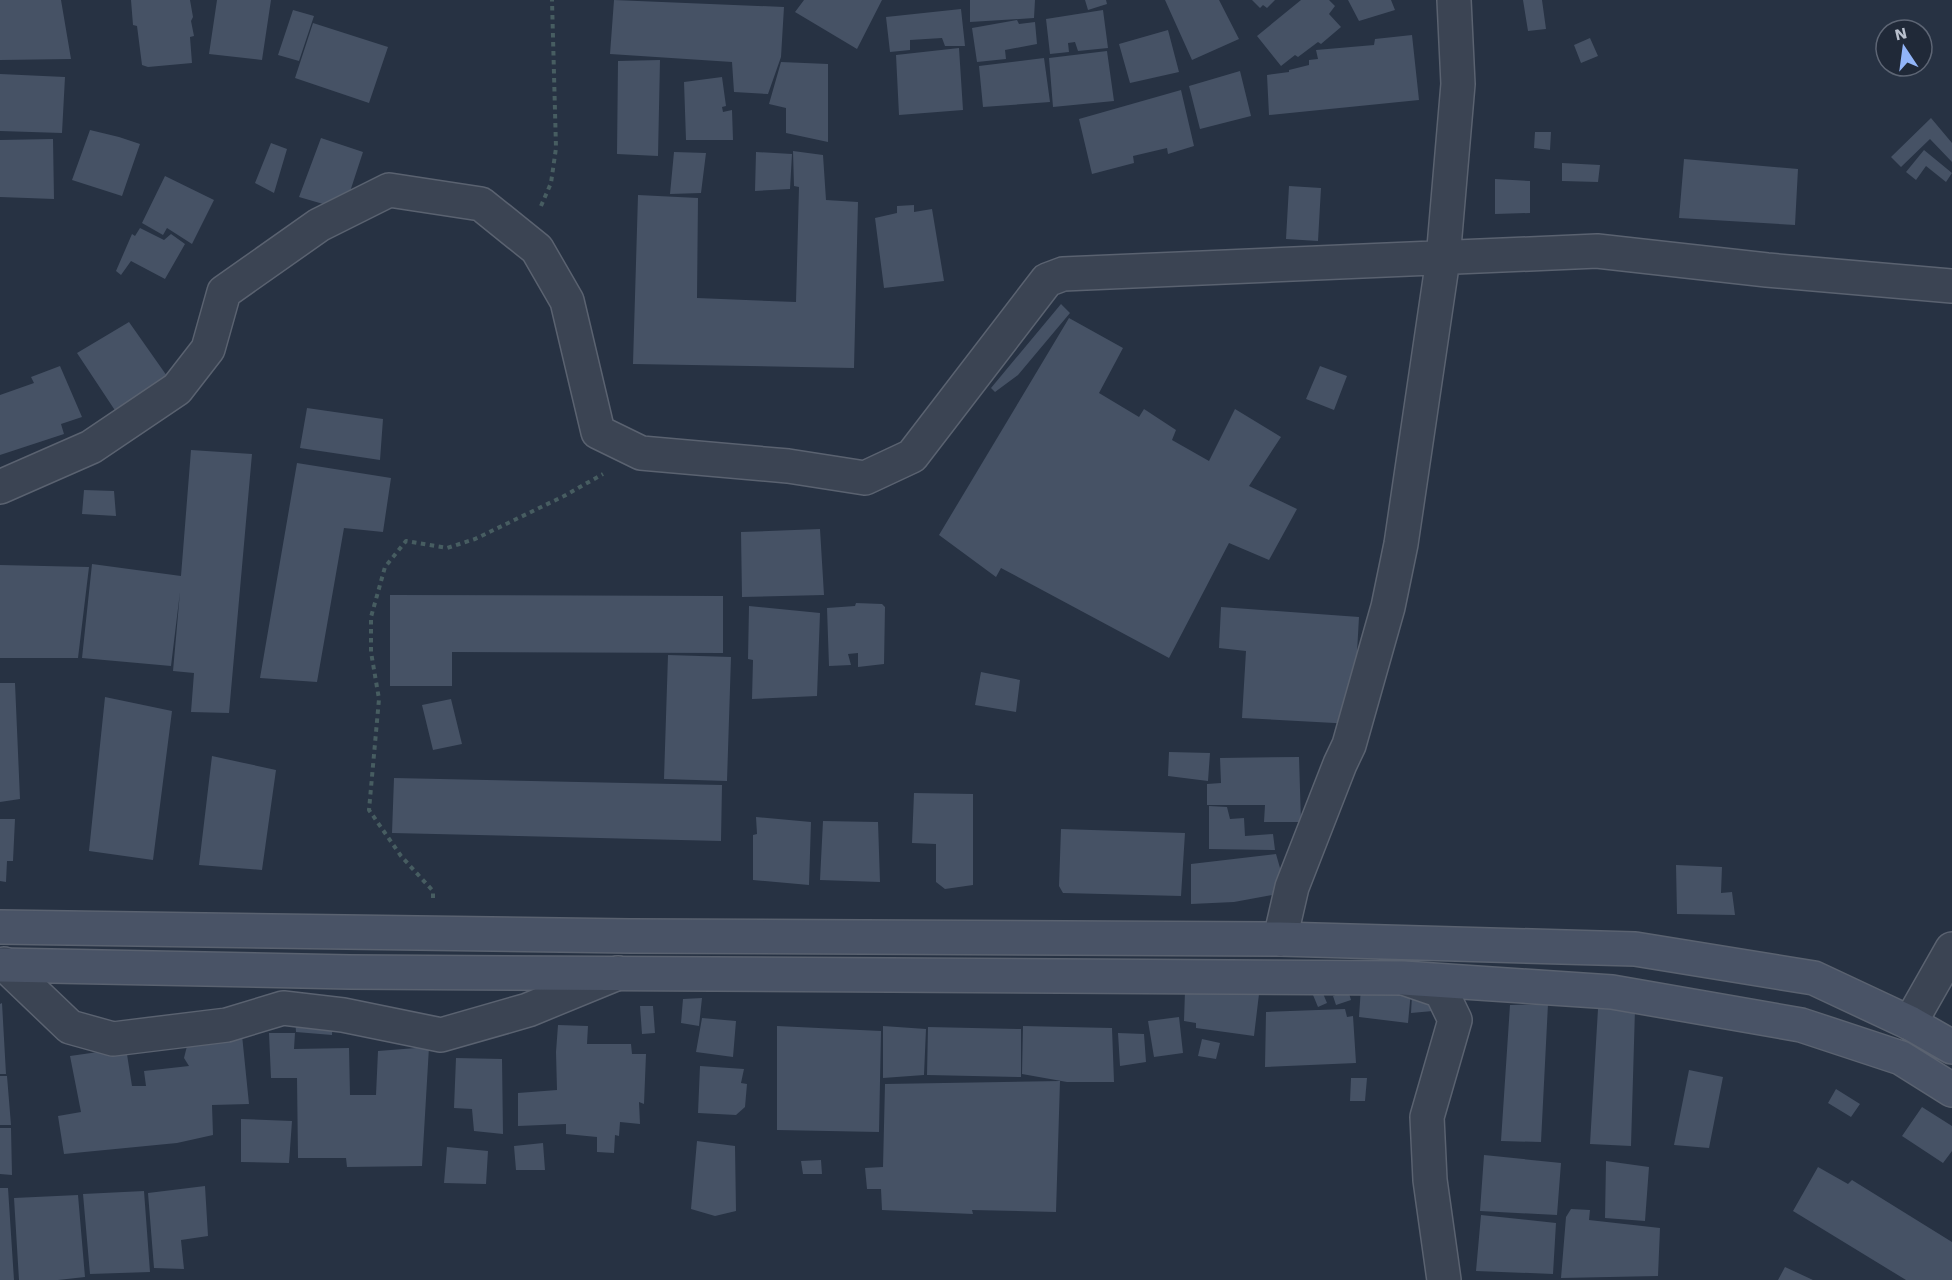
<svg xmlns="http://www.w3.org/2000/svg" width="1952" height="1280" font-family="'Work Sans',sans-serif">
	<rect width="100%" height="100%" fill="#273243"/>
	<!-- building -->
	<path fill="#465265" d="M0,0h61l10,59 -71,1z
		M131,0h59l3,17 -2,4 3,15 -4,1 2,26 -44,4 -6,-2 -5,-39 -4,-1z
		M217,0h54l-9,60 -53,-6z
		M614,0l170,7 -3,50 -13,37 -34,-2 -2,-30 -122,-8z
		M804,0h78l-25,49 -62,-37z
		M970,0h65l-1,18 -64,4z
		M1085,0h21l1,4 -19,6z
		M1165,0h54l20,39 -47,21z
		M1252,0h23l-8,8 -4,-3 -3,3z
		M1301,0h28l6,6 -6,8 12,13 -20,17 -3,-2 -20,15 -3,-2 -14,11 -24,-30z
		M1348,0h43l4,10 -36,11z
		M1523,0h19l4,29 -18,2z
		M961,9l4,37h-20l-3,-8 -32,2v10l-20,2 -4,-35z
		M293,10l21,6 -15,45 -21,-6z
		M1103,10l5,38 -30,3 -3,-9 -7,1 1,9 -19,2 -4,-35z
		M1017,20l2,4 16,-2 2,22 -32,6 1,9 -29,3 -5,-34z
		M313,23l75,24 -19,56 -74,-25z
		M1168,30l11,42 -49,11 -11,-39z
		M1412,35l7,65 -150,15 -2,-40 22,-3v-2l20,-5v-5l9,-1 -2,-9 58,-5 1,-6z
		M1590,38l8,18 -17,7 -7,-18z
		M959,48l4,62 -64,5 -3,-60z
		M1107,51l7,50 -61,6 -4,-49z
		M1044,58l6,44 -67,5 -4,-41z
		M660,60l-2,96 -41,-2 1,-93z
		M781,62l47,2v78l-42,-9v-25l-17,-4z
		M1240,71l11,45 -51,13 -11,-43z
		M0,74l65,3 -3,56 -62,-2z
		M722,77l4,29 -4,1 1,5 9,-2 1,30h-47l-2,-58z
		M1181,90l13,56 -26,8 -1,-6 -34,8 1,7 -42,11 -13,-55z
		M1931,118l21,25v19l-22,-23 -29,28 -10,-10z
		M90,130l29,7 21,7 -18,52 -50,-16z
		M1535,132h16l-1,18 -16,-2z
		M321,138l42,14 -19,58 -45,-13z
		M53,139l1,60 -54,-2v-57z
		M271,143l16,6 -13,44 -19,-10z
		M1924,150l28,23 -6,9 -20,-16 -10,14 -10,-8z
		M793,151l30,4 3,45 32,2 -4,166 -221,-4 5,-169 60,3 -1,100 99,4 3,-115 -5,-1z
		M674,152l32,1 -5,40 -31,1z
		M756,152l36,2 -2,35 -35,2z
		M1684,159l114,10 -3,56 -116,-7z
		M1562,163l38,2 -2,17 -36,-1z
		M165,176l49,24 -22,44 -25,-16 -4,7 -21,-12z
		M1495,179l35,2v32l-35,1z
		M1289,186l32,2 -3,53 -32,-2z
		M914,205v7l18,-3 12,72 -60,7 -9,-70 22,-5v-7z
		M140,228l24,12 7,-6 14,10 -20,35 -34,-18 -10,14 -5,-4 16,-37 3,2z
		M1061,304l9,9 -52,62 -23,17 -4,-4z
		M1069,318l54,30 -24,45 40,24 5,-8 32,21 -4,10 37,21 26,-52 46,28 -32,49 48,23 -28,51 -40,-17 -60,115 -168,-90 -5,9 -57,-42z
		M129,322l45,64 -54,32 -43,-65z
		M60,366l22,51 -21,7 3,10 -64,21v-60l34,-12 -3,-6z
		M1320,366l27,10 -13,34 -28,-11z
		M307,408l76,11 -3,41 -80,-12z
		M191,450l61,4 -23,259 -38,-1 3,-39 -21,-2 7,-79 -9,74 -89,-8 10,-94 89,12z
		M297,463l94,15 -8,54 -39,-4 -27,154 -57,-4z
		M84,490l30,1 2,25 -34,-2z
		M820,529l4,66 -82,2 -1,-65z
		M0,565l89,2 -11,91h-78z
		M390,595l333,1v57l-271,-1v34h-62z
		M856,603l26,1 3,3 -1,57 -26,3v-14l-10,1 3,11 -22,1 -2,-58 28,-2z
		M749,606l71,7 -3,83 -65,3 1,-39 -5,-1z
		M1221,607l138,10 -6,107 -111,-6 4,-67 -27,-3z
		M668,655l63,2 -4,124 -63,-2z
		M981,672l39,8 -4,32 -41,-7z
		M0,683h15l5,116 -20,3z
		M105,697l67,14 -19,149 -64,-9z
		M451,699l11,45 -29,6 -11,-45z
		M1169,752l41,1 -2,28 -40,-5z
		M212,756l64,14 -14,100 -63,-5z
		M1299,757l2,65h-37l1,-17h-58v-21l14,-1 -1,-25z
		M394,778l328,7 -1,56 -329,-8z
		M914,793l59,1v91l-28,4 -9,-7v-38l-24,-1z
		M1209,806l18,1 3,12 14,-1 1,18 28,-2 2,16 -66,-1z
		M756,817l55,5 -2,63 -56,-5v-45l4,-1z
		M0,819h15l-2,42h-6l-1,21 -6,-1z
		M823,821l55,1 2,60 -60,-2z
		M1061,829l124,4 -4,63 -118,-3 -4,-7z
		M1276,854l8,28 -6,12 -44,8 -43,2v-40z
		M1676,865l46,2 -1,26 11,-1 3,23 -58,-1z
		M1361,987l50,4 -3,32 -49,-6z
		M1348,990l3,10 -15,5 -3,-9z
		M1185,991l74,3 -5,42 -58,-8v-5l-12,-2z
		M1322,991l5,12 -9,4 -5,-12z
		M1432,993l1,18 -22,2 1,-18z
		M702,998l-3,28 -18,-3 2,-24z
		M2,1003l4,71h-6v-70z
		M1548,1004l-7,138 -40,-1 9,-136z
		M640,1006h13l2,27 -13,1z
		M1345,1009l2,8 6,-1 3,47 -91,4 1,-55z
		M1598,1009h37l-4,137 -41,-2z
		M295,1016l38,2 -1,17 -36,-3z
		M1179,1017l4,36 -29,4 -6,-36z
		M702,1018l34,3 -3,36 -37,-5z
		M558,1025l30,1 -1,18h44l1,10h14l-2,50 -5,-2 1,22 -20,-2 -1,14 -4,-1 -1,18 -17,-1v-15l-31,-3v-10l-48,2v-33l39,-3 -1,-38z
		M777,1026l104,5 -2,101 -102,-2z
		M883,1026l43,3 -2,46 -41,3z
		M1023,1026l89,2 2,54h-47l-45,-8z
		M928,1027l93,2v48l-94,-2z
		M269,1033h26l-1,16 55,-1 1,47h26l2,-44 51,-4 -7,119 -75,1 -1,-9h-48l-1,-80h-26z
		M1118,1033l26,1 2,28 -26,4z
		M242,1035l7,69 -37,1 1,30 -36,8 -113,11 -6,-38 23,-4 -11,-56 56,-8 6,38h14l-2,-15 45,-5 -5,-8 4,-16z
		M1202,1039l18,4 -4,16 -18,-3z
		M456,1058l46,1 1,75 -29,-3 -2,-22 -18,-1z
		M700,1066l44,3 -3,14 6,1 -2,23 -9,8 -38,-2z
		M1689,1070l34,7 -14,71 -35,-3z
		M0,1076h7l4,49h-11z
		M1351,1078h16l-2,23h-15z
		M1060,1081l-4,131 -84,-2 1,4 -91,-4 -1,-21h-14l-2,-21 18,-1 2,-83z
		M1836,1089l24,15 -9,13 -23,-14z
		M1922,1107l30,19v25l-9,12 -41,-27z
		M241,1119l51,2 -3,42 -48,-1z
		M0,1128h11l1,47 -12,-1z
		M697,1141l38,5 1,65 -21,5 -24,-7z
		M543,1143l2,27h-29l-2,-24z
		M447,1147l41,4 -2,33 -42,-1z
		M1484,1155l77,8 -4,52 -77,-4z
		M821,1160l1,14h-19l-2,-13z
		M1606,1161l43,6 -4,54 -40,-3z
		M1818,1167l30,17 4,-4 100,62v38h-46l-113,-69z
		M205,1186l3,50 -27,4 3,29 -30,-1 -6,-75z
		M0,1188h8l6,92h-14z
		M144,1191l6,81 -60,2 -7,-80z
		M78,1195l7,82 -27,3h-39l-5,-82z
		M1571,1209l19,1 -1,10 71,8 -2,48 -97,2 5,-61z
		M1481,1215l75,8 -3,51 -77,-3z
		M1785,1267l28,13h-35z"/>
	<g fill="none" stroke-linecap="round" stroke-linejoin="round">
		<!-- street casing -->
		<g stroke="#5a6270" stroke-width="36">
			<path id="street" d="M0,487l91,-40 86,-58 31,-40 16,-57 95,-67 70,-35 92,14 56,45 30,52 31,131 43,21 147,13 77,12 47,-22 135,-176 16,-6 534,-23 170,19 185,16
				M1280,939l12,-52 48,-123 9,-19 39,-138 13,-63 42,-285 15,-175 -4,-84
				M4,964l66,63 43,12 114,-14 56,-17 60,7 98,20 87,-25 90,-37
				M1406,979l35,12 14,29 -28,97 3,63 14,100
				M1910,1023l42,-74"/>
		</g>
		<!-- secondary casing -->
		<g stroke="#5a6270" stroke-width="36">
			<path id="secondary" d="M0,927l630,9 650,3 355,10 179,29 96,45 42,24
				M0,965l350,7 1053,6 209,14 189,33 100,33 51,32"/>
		</g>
		<!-- path -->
		<path stroke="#475d61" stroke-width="4" stroke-dasharray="4.5 4.5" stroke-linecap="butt" d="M541,206l10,-23 5,-35 -4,-148
			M433,898v-7l-32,-35 -32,-46 10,-111 -8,-47v-35l14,-50 21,-26 41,7 28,-9 89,-43 39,-22"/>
		<!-- street -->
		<use href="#street" stroke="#3b4453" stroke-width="33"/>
		<!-- secondary -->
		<use href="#secondary" stroke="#495366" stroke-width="33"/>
	</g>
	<!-- north arrow -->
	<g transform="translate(1904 48) rotate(347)"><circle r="28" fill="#202938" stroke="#5d6574" stroke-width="1.5"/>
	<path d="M0-4.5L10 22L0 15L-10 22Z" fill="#92b5f9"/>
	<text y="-9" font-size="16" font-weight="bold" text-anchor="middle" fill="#b9c0cd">N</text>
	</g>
</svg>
